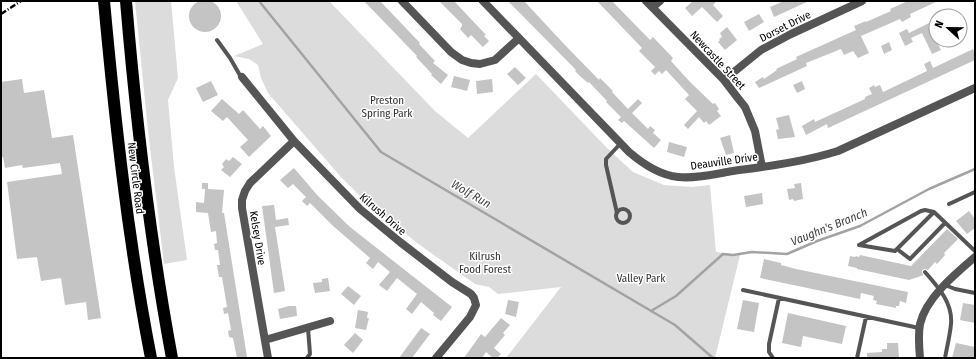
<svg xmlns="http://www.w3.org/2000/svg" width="976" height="359" font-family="'Fira Sans Condensed',sans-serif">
	<rect width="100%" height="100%" fill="#fff"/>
	<!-- green -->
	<path fill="#dcdcdc" d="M135,1h36l7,77 -10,22 6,67 13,93 -23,4 -16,-133z
		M236,1h93l106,110 33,27 68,-64 71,74 26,24 31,13 28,2 18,-2 6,67 24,3 -25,103h-209l55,-71 -63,7 -9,-7 -14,-3 -58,-41 -57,-47 -20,-20 -72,-83 -7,-15 -3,-13 -9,-6 -15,-3 29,-12z"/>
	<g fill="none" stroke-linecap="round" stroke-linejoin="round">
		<!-- stream -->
		<path stroke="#a3a3a3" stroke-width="2.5" d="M259,1l122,151 294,173 38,33
			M651,311l25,-15 47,-42 10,1 19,-3 35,2 30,-13 43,-15 69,-37 46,-20"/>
	</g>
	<!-- building -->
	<path fill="#c4c4c4" d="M189 16a16 16 0 1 1 32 0a16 16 0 1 1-32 0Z
		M364,1h16l40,42 -1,1 16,17 -2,2 15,12 -7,9 -10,-9 1,-1 -16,-17 1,-1z
		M439,1h15l32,34 -2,1 5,5 -6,6 -12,-12 -3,3 -8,-9 2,-3v-2z
		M508,1h16l40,43 35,36 1,-2 13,13 -1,1 16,17 10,-10 4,4 -10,10 16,16 2,-3 5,4 -2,3 8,7 -7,8 -30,-27 -2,2 -4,-3 3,-3 -15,-15 1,-1 -18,-19 -1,1 -7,-6 -6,-6 1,-1z
		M597,1h15l38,39 3,-3 20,21 -2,3 19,21 23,22 2,-1 4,6 -2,2 4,5 -12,9 -3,-4 -2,2 -5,-6 -11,12 -4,-4 13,-14 -12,-12 4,-4 -23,-25 -4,4 -3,-3 -4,4 -4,-4 4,-4 -16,-16 3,-3z
		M693,1h24l-4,4 10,11 -6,6 -15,-15 -10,9 -7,-8z
		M784,1h25l-35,16 -4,-10z
		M908,1h30l-28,13 1,3 -9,5 -2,-3 -39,17 8,17 -11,5 -5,-7 -9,4 -3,-6 -35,14 1,3 -48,22 -4,-6 8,-5 1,2 13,-9 -1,-1 21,-10 -1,-2 60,-27 -2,-4 12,-5v1l25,-11 -1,-2z
		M759,14l5,8 -15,9 -5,-9z
		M929,23l1,3 6,-2v16l5,10 -9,4 -10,-21 -11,5 2,4 -8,4 -6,-13 8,-4 2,4z
		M727,27l10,13 -12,10 -7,-8 2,-2 -1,-1 3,-2 -2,-4z
		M889,42l3,8 -8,4 -3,-8z
		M973,49l2,4v7l-147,68 -1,-4 -21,11 -4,-9 12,-7 1,3 50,-23v-2l7,-3 -3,-6 5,-3 1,2 5,-2 3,7 44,-21 -3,-7 6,-3 3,7z
		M515,67l11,11 -8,7 -11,-11z
		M454,76l16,4 -3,11 -16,-4z
		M22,79l2,14 20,-3 8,48 21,-3 28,183 -13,2 -2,-18 -21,3 -4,-27 -20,3 -4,-24 -20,2 -10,-77 55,-8 -2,-11 -37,5 -1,-3 -17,3 -2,-11 -2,1v-76z
		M492,79l1,13 -16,2 -1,-13z
		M211,81l7,14 -15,7 -7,-14z
		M802,81l3,8 -8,4 -4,-8z
		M222,99l17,15 4,-4 17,19 3,-3 8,10 -22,21 -9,-10 8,-7 -21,-23 -4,4 -12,-10z
		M789,115l6,22 -17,2 -2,-9 3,-1 -3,-11z
		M730,135l4,18 -8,2 -6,-17z
		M669,142l18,5 -3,10 -17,-5z
		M233,157l9,7 -12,13 -9,-7 3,-3 -2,-3 4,-5 3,2z
		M294,168l24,28 32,31 102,80 -11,14 -8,-6 1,-2 -13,-11 -9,12 -6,-5 11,-15 -20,-16 -10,13 -8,-6 11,-13 -12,-10 -5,7 -7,-6 4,-5 -38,-33 -22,-22 -3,3 -5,-5 4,-4 -13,-13 -5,4 -8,-8z
		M202,183h6v6l16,1 -2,23h2l23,144 -10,1 -4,-20 -4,-1 -1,-6 3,-1 -3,-17 -4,1 -1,-6 4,-1 -5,-30h-3l-2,-12h3l-2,-15h-3l-1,-6 3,-1 -1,-12 -5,1 -3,-19 -12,-1v-10l8,1 1,-14h-3z
		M801,183l2,16 -9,2 -1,-2 -4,1 -2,-11 8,-1 -1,-4z
		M762,193l1,11 -17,3 -2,-11z
		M274,205l2,15 12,-2 1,7 -14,2 10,64 -11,2 -12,-87z
		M969,211l6,8v9l-8,6 -11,-13z
		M947,229l11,10 -14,14 1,2 -8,9 -2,-2 -7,8 -3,-1 -3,1v2l1,3 -2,1 -12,4 -52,-11v-1l-9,-2 2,-10 5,1 1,-1 3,1 1,-2 51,11z
		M764,259l17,4v2l15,4 112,23 -2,11 -6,-2 -1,5h-3v2l-20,-4 1,-3 -4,-1 1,-4 -13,-3 -1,6 -100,-21z
		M328,278l2,13 -15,2 -2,-10 9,-1v-3z
		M348,286l13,10 -7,9 -13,-11z
		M508,300l11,2 -3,15 -11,-3z
		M743,300l16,3 -5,29 -17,-3z
		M963,303l12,2v18l-15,-3z
		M289,306h7l1,10 -17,3 -2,-10z
		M358,310l10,2 -1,6h2l-3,12 -11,-2z
		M788,313l58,13 -4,18 -39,-8 -2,11 -19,-4z
		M501,318l9,7 -7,8 2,2 -11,13 7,6 -4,4h-4l-7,-6 -4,6h-18l17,-24 4,3z
		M421,328l9,6 -18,24h-13z
		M355,333l8,7 -10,13 -9,-8z
		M887,343h11l1,15h-32v-5l15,-1v-3h5z
		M956,343l19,4v11h-23z"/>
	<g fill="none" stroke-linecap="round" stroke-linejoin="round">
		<!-- lane -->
		<path stroke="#555" stroke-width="4" d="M217,40l13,18 11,19
			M949,204l26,-12
			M616 216a7 7 0 1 1 14 0a7 7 0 1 1-14 0Z
			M934,212l-39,39 -36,-6 62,-34 4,-1 9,2 41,39
			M617,213l-11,-48v-6l15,-16
			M897,249l13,10 35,-36
			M925,272c13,15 28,31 26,52 -1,11 -4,23 -6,34
			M945,285l10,4 20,4
			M743,290l176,38
			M307,358l3,-4 -2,-26
			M773,358l-4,-6v-8l10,-46
			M857,358l9,-41"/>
		<!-- street -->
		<path stroke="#555" stroke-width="8" d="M402,1l49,51 11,8 9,3 9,1 15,-4 24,-22
			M483,1l146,151c14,12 30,23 49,25 17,2 37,-3 55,-6 36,-5 70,-9 105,-20l137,-63
			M646,1l78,79 13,17 8,10 10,24 7,36
			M653,7l7,-6
			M242,77l52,64 66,68 40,33 52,40 19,12 3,4 2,7 -6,12 -34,41
			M724,80l37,-30 30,-16 71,-33
			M265,340l65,-19
			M268,358l-26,-150v-8l3,-9 5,-8 44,-42
			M920,358c-1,-11 -2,-23 0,-34 6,-26 35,-50 55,-67"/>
		<!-- highway -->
		<path stroke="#000" stroke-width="12" d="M104,1c11,120 24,239 47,357
			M126,1c10,120 24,239 46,357"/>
		<!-- rail -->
		<path stroke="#000" stroke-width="2.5" stroke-dasharray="6 2 1 2" stroke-linecap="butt" d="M1,14l20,-13"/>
	</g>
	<g text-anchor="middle" stroke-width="3" stroke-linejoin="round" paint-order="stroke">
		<!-- street labels -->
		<g font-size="11" fill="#000" stroke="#fff">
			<text transform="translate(785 26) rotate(-27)" y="4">Dorset Drive</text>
			<text transform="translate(718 60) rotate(47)" y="4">Newcastle Street</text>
			<text transform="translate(724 161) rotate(-8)" y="4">Deauville Drive</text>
			<text transform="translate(136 178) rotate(83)" y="4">New Circle Road</text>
			<text transform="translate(383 214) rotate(41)" y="4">Kilrush Drive</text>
			<text transform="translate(258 238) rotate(81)" y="4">Kelsey Drive</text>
		</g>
		<!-- park labels -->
		<g font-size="11" fill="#333" stroke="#fff">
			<text x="387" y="104">Preston<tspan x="387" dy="13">Spring Park</tspan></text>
			<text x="485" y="260">Kilrush<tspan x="485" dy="13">Food Forest</tspan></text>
			<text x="641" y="282">Valley Park</text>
		</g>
		<!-- water labels -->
		<g font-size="12" font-style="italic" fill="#444" stroke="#fff">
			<text transform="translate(471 194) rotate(30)" y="4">Wolf Run</text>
			<text transform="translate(829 227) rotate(-22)" y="4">Vaughn's Branch</text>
		</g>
	</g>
	<!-- border -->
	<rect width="976" height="359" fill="none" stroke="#000000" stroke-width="4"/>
	<!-- north arrow -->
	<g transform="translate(948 28) rotate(292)"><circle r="19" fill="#ffffff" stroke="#999999"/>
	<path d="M0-3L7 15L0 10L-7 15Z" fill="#000000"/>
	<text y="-6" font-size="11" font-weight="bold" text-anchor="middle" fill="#000000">N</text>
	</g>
</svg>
